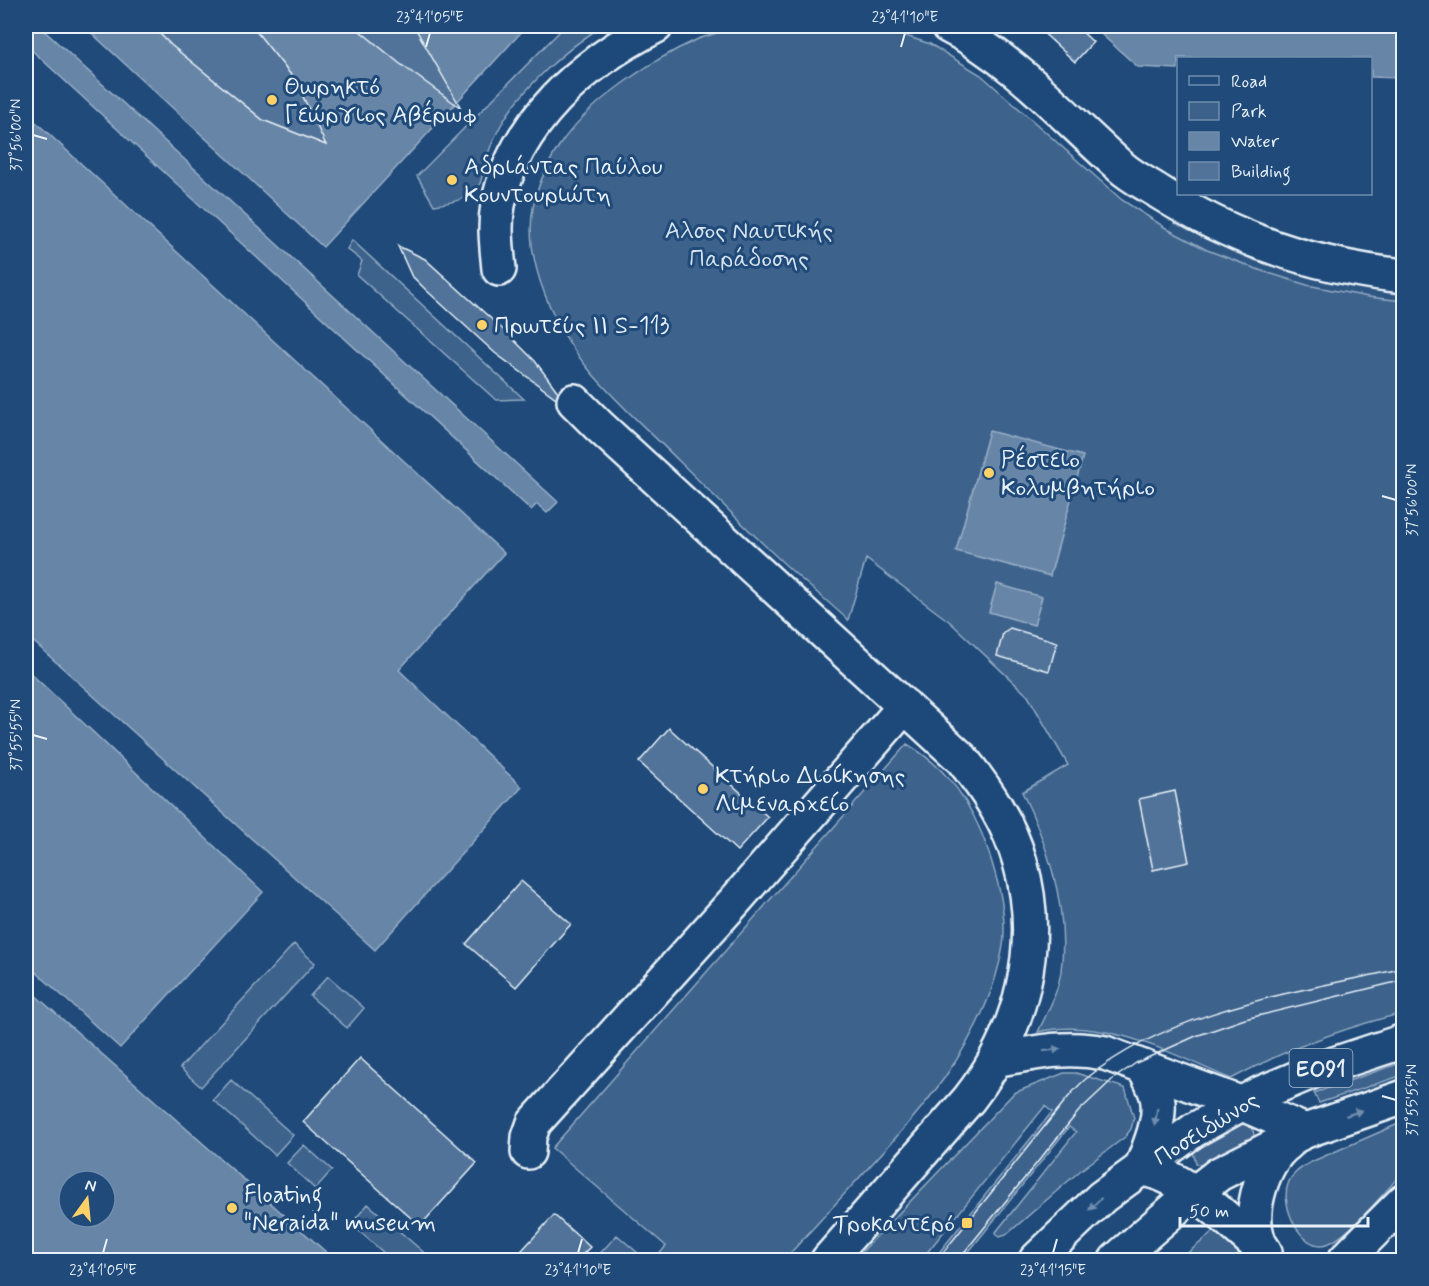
<svg xmlns="http://www.w3.org/2000/svg" width="1429" height="1286" font-family="Mynerve,sans-serif">
	<rect width="100%" height="100%" fill="#1f4a7a"/>
	<filter id="ink" filterUnits="userSpaceOnUse"><feTurbulence type="fractalNoise" baseFrequency=".0167" numOctaves="2"/><feDisplacementMap in="SourceGraphic" scale="12" xChannelSelector="R" yChannelSelector="G"/><feConvolveMatrix kernelMatrix="1 2 1 2 8 2 1 2 1" color-interpolation-filters="sRGB"/></filter>
	<g filter="url(#ink)">
		<!-- built -->
		<path fill="#2e5683" d="M1183,207l220,69v25l-35,-4 -61,-12 -45,-14 -55,-21 -38,-20z"/>
		<!-- green -->
		<path fill="#3c628c" stroke="#92aac2" stroke-width="1.5" d="M565,26h38c-35,21 -81,62 -102,99 -7,13 -14,28 -17,43 -2,5 -2,13 -5,17 -9,15 -30,18 -45,20l-17,-29z
			M741,26h135l54,18 51,31 141,125 47,30 38,20 55,21 45,14 61,12 35,4v712c-60,15 -117,36 -172,66 -59,-25 -128,-63 -193,-47 9,-19 20,-39 23,-61 8,-62 -12,-124 -39,-179l46,-27 -40,-69 -78,-74 -84,-63 -18,61c-16,-15 -32,-28 -48,-42 -42,-37 -81,-78 -121,-117 -30,-30 -62,-58 -89,-90 -34,-41 -67,-108 -57,-163 4,-22 14,-43 26,-62 28,-43 92,-86 139,-107 14,-5 29,-9 43,-13z
			M352,240l172,159 -28,1 -139,-125 5,-14 -15,-12z
			M907,744c42,25 65,60 81,106 9,28 17,55 16,84 0,15 -5,31 -9,45 -23,74 -73,131 -125,187 -29,32 -58,63 -86,94h-122l-5,-3 9,-11 -114,-98z
			M294,944l21,19 -114,124 -21,-19z
			M328,976l36,32 -17,20 -37,-32z
			M1403,1062v13l-84,28 -5,-10z
			M1064,1073h12l49,15 9,30 -3,11 -6,8 -44,33 -75,65 -6,2 -3,-2 -1,-3 80,-100 -7,-5 -107,133h-29l119,-148 -7,-6 -124,154h-67l160,-167z
			M231,1080l62,55 -18,20 -62,-55z
			M1403,1122v50c-17,18 -54,65 -76,72 -27,8 -47,-40 -39,-60 4,-11 13,-16 23,-22z
			M1243,1124c8,2 11,4 11,13l-52,29 -6,-3 -3,-11z
			M304,1145l28,25 -17,19 -28,-26z
			M368,1204l61,53 -3,3h-34l-41,-36z
			M1217,1229l34,31h-72z
			M617,1235l29,25h-52z"/>
		<!-- water -->
		<path fill="#6685a7" stroke="#9ab0c7" stroke-width="1.5" fill-rule="evenodd" d="M26,26h13l519,476 -11,11 -10,-9 -6,6 -505,-465z
			M84,26h443l-204,221z
			M1092,26h311v52l-32,-1 -1,-19h-192v11l-40,-2z
			M26,113l478,440 -105,117 123,117 -147,163 -349,-315z
			M989,431l94,25 -33,120 -94,-25z
			M997,584l45,13 -8,28 -45,-13z
			M26,669l237,223 -143,156 -94,-85z
			M26,987l309,273h-309zM69,1181h36v36h-36z"/>
		<!-- building -->
		<path fill="#517399" stroke="#e8f1f8" stroke-width="1.5" d="M152,26h100l43,54 31,65 -63,-25 -92,-75z
			M354,26h60l47,82 -62,-45z
			M1036,26h40l17,16 -18,20z
			M398,246l27,13 84,76 26,26 23,31 -2,6 -61,-45 -69,-63 -15,-15z
			M1010,628l47,14 -8,29 -52,-15 6,-23z
			M669,728l99,89 -31,34 -98,-89z
			M1175,791l14,71 -36,8 -14,-71z
			M521,881l50,43 -55,63 -50,-43z
			M360,1058l117,105 -57,63 -117,-104z
			M554,1215l36,32 -13,13h-64z"/>
		<g fill="none" stroke-linecap="round" stroke-linejoin="round">
			<!-- minor casing -->
			<g stroke="#e8f1f8" stroke-width="38">
				<path id="minor" d="M948,26c67,33 118,93 173,141 11,10 26,17 38,25 74,47 158,75 245,84
					M499,269c-2,-21 -5,-43 -1,-64 16,-82 86,-143 158,-179
					M574,401l25,25 363,333c25,31 47,64 58,103 24,83 1,171 -51,237l-141,161
					M995,1060c39,-7 70,-15 110,-7l138,51 62,27
					M528,1152l1,-15 5,-14 200,-221 171,-196
					M1345,1260l59,-59"/>
			</g>
			<!-- highway casing -->
			<g stroke="#e8f1f8" stroke-width="38">
				<path id="highway" d="M1141,1169c42,4 92,56 124,83
					M1141,1169c8,-22 23,-53 15,-76 -3,-9 -8,-18 -13,-26
					M1265,1252c-2,-4 -6,-8 -7,-13 -10,-29 5,-78 30,-96
					M1036,1260l66,-63 92,-67 65,-36 57,-24 88,-29
					M1116,1260l61,-53 42,-33 86,-43 99,-34"/>
			</g>
			<!-- minor -->
			<use href="#minor" stroke="#1f4a7a" stroke-width="33"/>
			<!-- highway -->
			<use href="#highway" stroke="#1f4a7a" stroke-width="33"/>
			<!-- tram -->
			<path stroke="#e8f1f8" stroke-width="1.5" d="M937,1260l128,-159c7,-8 14,-17 22,-23 86,-70 212,-86 317,-110
				M958,1260l121,-149 34,-32 23,-16 60,-27 49,-17 159,-39"/>
		</g>
		<!-- one-way arrows -->
		<defs><path id="oneway-solid" d="M-6-.8H1V-3.2L6.5 0L1 3.2V.8H-6Z" transform="scale(1.5)"/></defs>
		<g fill="#6f8dac">
			<use href="#oneway-solid" transform="translate(1052 1050) rotate(-7)"/>
			<use href="#oneway-solid" transform="translate(1354 1113) rotate(-19)"/>
			<use href="#oneway-solid" transform="translate(1156 1117) rotate(99)"/>
			<use href="#oneway-solid" transform="translate(1095 1204) rotate(136)"/>
		</g>
	</g>
	<!-- ticks -->
	<path fill="none" stroke="#e8f1f8" stroke-width="2" d="M426,47l4,-14M901,47l4,-14M33,135l14,4M1382,496l14,4M33,735l14,4M1382,1096l14,4M103,1253l4,-14M578,1253l4,-14M1053,1253l4,-14"/>
	<!-- markers -->
	<g fill="#ffd166" stroke="#1f4a7a" stroke-width="2">
		<circle cx="272" cy="100" r="6"/>
		<circle cx="452" cy="180" r="6"/>
		<circle cx="482" cy="325" r="6"/>
		<circle cx="989" cy="473" r="6"/>
		<circle cx="703" cy="789" r="6"/>
		<circle cx="232" cy="1208" r="6"/>
		<rect x="961" y="1217" width="12" height="12" rx="3"/>
	</g>
	<g text-anchor="middle" stroke-width="6" stroke-linejoin="round" paint-order="stroke">
		<!-- shield labels -->
		<rect fill="#1f4a7a" stroke="#acbfd2" stroke-width="1.5" x="1289.5" y="1049" width="63" height="38" rx="4.5"/>
		<g font-size="22" font-weight="bold" fill="#e8f1f8">
			<text x="1321" y="1076">ΕΟ91</text>
		</g>
		<!-- poi labels -->
		<g font-size="24" fill="#e8f1f8" stroke="#1f4a7a" text-anchor="start">
			<text x="284" y="94">Θωρηκτό<tspan x="284" dy="28">Γεώργιος Αβέρωφ</tspan></text>
			<text x="464" y="174">Αδριάντας Παύλου<tspan x="464" dy="28">Κουντουριώτη</tspan></text>
			<text x="494" y="333">Πρωτεύς ΙΙ S-113</text>
			<text x="1001" y="467">Ρέστειο<tspan x="1001" dy="28">Κολυμβητήριο</tspan></text>
			<text x="715" y="783">Κτήριο Διοίκησης<tspan x="715" dy="28">Λιμεναρχείο</tspan></text>
			<text x="244" y="1202">Floating<tspan x="244" dy="28">"Neraida" museum</tspan></text>
			<text x="955" y="1231" text-anchor="end">Τροκαντερό</text>
		</g>
		<!-- park labels -->
		<g font-size="24" fill="#d7e3ed" stroke="#1f4a7a">
			<text x="749" y="238">Αλσος Ναυτικής<tspan x="749" dy="28">Παράδοσης</tspan></text>
		</g>
		<!-- street labels -->
		<g font-size="24" fill="#e8f1f8" stroke="#1f4a7a">
			<text transform="translate(1206 1128) rotate(-32)" y="8">Ποσειδώνος</text>
		</g>
	</g>
	<!-- margin -->
	<rect width="1429" height="1286" fill="none" stroke="#1f4a7a" stroke-width="66"/>
	<!-- legend -->
	<rect x="1177" y="57" width="195" height="138" fill="#1f4a7a" stroke="#6f8dac" stroke-width="1.5"/>
	<rect x="1189" y="76" width="30" height="9" fill="#1f4a7a" stroke="#6f8dac" stroke-width="1.5"/>
	<text x="1231" y="87" font-size="18" fill="#e8f1f8">Road</text>
	<rect x="1189" y="102" width="30" height="18" fill="#3c628c" stroke="#6f8dac" stroke-width="1.5"/>
	<text x="1231" y="117" font-size="18" fill="#e8f1f8">Park</text>
	<rect x="1189" y="132" width="30" height="18" fill="#6685a7" stroke="#6f8dac" stroke-width="1.5"/>
	<text x="1231" y="147" font-size="18" fill="#e8f1f8">Water</text>
	<rect x="1189" y="162" width="30" height="18" fill="#517399" stroke="#6f8dac" stroke-width="1.5"/>
	<text x="1231" y="177" font-size="18" fill="#e8f1f8">Building</text>
	<!-- north arrow -->
	<g transform="translate(87 1199) rotate(15)"><circle r="28" fill="#1f4a7a" stroke="#6f8dac" stroke-width="1.5"/>
	<path d="M0-4.5L10 22L0 15L-10 22Z" fill="#ffd166"/>
	<text y="-9" font-size="16" font-weight="bold" text-anchor="middle" fill="#e8f1f8">N</text>
	</g>
	<!-- scale -->
	<path d="M1180 1217v9h188v-9" fill="none" stroke="#e8f1f8" stroke-width="3"/>
	<text x="1189" y="1217" font-size="18" fill="#e8f1f8" stroke="#1f4a7a" stroke-width="4.5" paint-order="stroke">50 m</text>
	<rect x="33" y="33" width="1363" height="1220" fill="none" stroke="#e8f1f8" stroke-width="2"/>
	<g font-size="15" text-anchor="middle" fill="#e8f1f8">
		<text x="430" y="22">23°41'05"E</text>
		<text x="905" y="22">23°41'10"E</text>
		<text transform="translate(16 135) rotate(-90)" y="5">37°56'00"N</text>
		<text transform="translate(1412 500) rotate(-90)" y="5">37°56'00"N</text>
		<text transform="translate(16 735) rotate(-90)" y="5">37°55'55"N</text>
		<text transform="translate(1412 1100) rotate(-90)" y="5">37°55'55"N</text>
		<text x="103" y="1275">23°41'05"E</text>
		<text x="578" y="1275">23°41'10"E</text>
		<text x="1053" y="1275">23°41'15"E</text>
	</g>
</svg>
